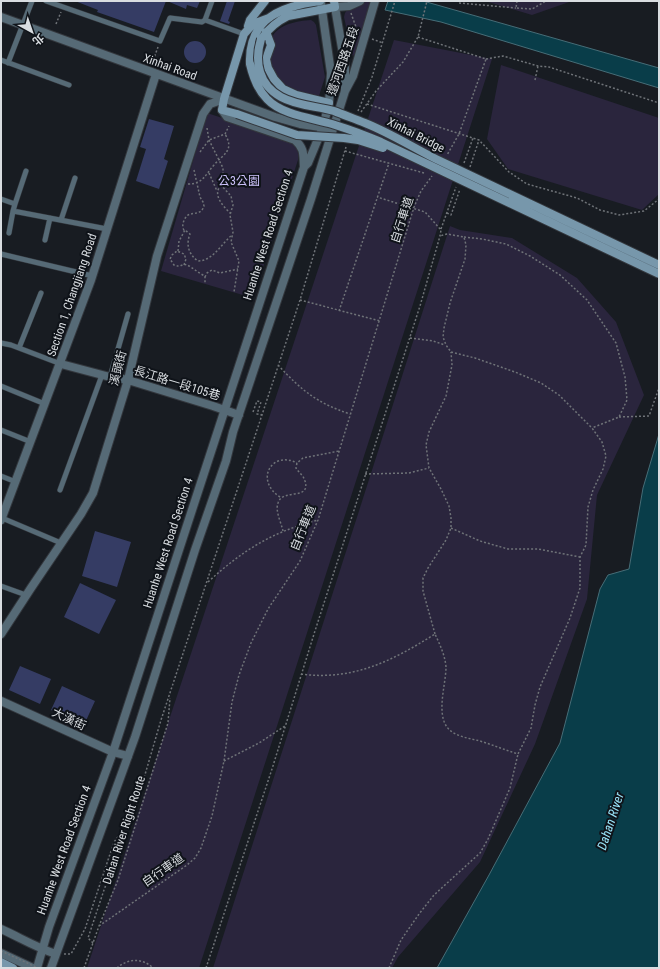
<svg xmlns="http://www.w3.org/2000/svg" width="660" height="969" font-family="'Roboto Condensed','Noto Sans TC',sans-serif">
	<rect width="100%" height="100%" fill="#181c22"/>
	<!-- green -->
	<path fill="#2a253d" d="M365,1h6l-16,53 -2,2 -1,-2 -8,-37 1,-4 4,-6 12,-3z
		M485,1h87l-40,14z
		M311,20l3,2 2,3 9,52 -6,19h-10l-28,-13 -13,-21c1,-7 1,-18 4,-25 7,-13 25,-16 39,-17z
		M394,40l98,19 -293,909h-112z
		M501,65l158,53v76l-17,16 -134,-41 -21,-30z
		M207,113l80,26c9,5 12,11 11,21l-45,138 -92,-27z
		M450,226l10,4 52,8 65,40 39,44 28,73 -47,100 -10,104 -52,145 -55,118 -82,95 -6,11h-179z"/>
	<!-- water -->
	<path fill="#093d49" stroke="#476d77" d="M388,1h35l236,67v20l-218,-66 -56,-12z
		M659,434v534h-222l52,-93 71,-132 40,-154 8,-14 21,-6 14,-81z"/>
	<!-- building -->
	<path fill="#353c64" d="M75,1h91l-12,31 -57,-20 1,-2z
		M167,1h33l-3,7 -10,-3 -1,4z
		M227,1h8l-7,20 2,1 -1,2 -9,-3z
		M184 52a11 11 0 1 1 22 0a11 11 0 1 1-22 0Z
		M149,119l25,7 -10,33 4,2 -9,28 -23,-8 10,-32 -6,-2z
		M95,531l36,11 -14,45 -35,-11z
		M80,583l36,17 -17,34 -35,-17z
		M20,666l31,13 -11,25 -31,-14z
		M62,686l33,15 -11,24 -33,-15z"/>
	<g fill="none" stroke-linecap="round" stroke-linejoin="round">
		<!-- service casing -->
		<g stroke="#33373d" stroke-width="6">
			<path id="service" d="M46,1l114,40 10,-23 32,4 3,-2 39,14
				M205,20l7,-19
				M1,60l68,25
				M8,63l24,-62
				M1,199l14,5 -2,7 94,18
				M15,204l11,-33
				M61,220l14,-42
				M9,233l4,-22
				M45,240l5,-22
				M1,254l92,22
				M1,343l10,2 50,19
				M19,348l22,-55
				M110,377l18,-63
				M1,386l44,18
				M1,430l30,12
				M1,476l15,6
				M60,490l42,-115
				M2,518l59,25
				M1,586l25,9"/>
		</g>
		<!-- minor casing -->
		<g stroke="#33373d" stroke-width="10">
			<path id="minor" d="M61,364l49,13 18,3 85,26 26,9
				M1,634l30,-46 50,-74 12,-21 35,-113 29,-124 46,-142 7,-10 14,-5
				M1,701l112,51 15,4
				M1,953l32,15"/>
		</g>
		<!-- tertiary casing -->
		<g stroke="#33373d" stroke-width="10">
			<path id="tertiary" d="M1,17l274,100 25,7 27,4
				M345,90v-24l-10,-59 14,-1 11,-5
				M222,110l5,7 68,23c10,9 8,15 9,27
				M1,520l90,-240 65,-206
				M1,929c18,8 36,19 55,25
				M37,968l12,-41 64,-175 191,-585 4,-4 15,-36 6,-24 2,-30 -10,-70
				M51,968l84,-231 60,-187 31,-89 7,-29 78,-233 34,-108 8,-15 22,-75"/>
		</g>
		<!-- secondary casing -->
		<g stroke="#33373d" stroke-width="10">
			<path id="secondary" d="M248,26l2,-6 15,-19
				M266,32l5,13 -5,14 2,9 6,11 9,10 13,6 33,8
				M263,37c6,-9 15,-16 25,-21l47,-9 -1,-6
				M250,64c-2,-46 32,-58 70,-63
				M237,114l-15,-4 2,-11 20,-65 9,-10 16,-6
				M1,962l12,6"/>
		</g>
		<!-- path -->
		<path stroke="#6f7378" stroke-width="1.5" stroke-dasharray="2 2" stroke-linecap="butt" d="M517,1l-1,7 16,1 14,-8
			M459,3l57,5
			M351,13l6,17
			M56,24l5,-12
			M418,37l68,22 -27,75 -12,21
			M372,39l11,4
			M486,59l17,-3 35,10 11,1 110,36
			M155,64l-1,-6 4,-11
			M535,80l3,-14
			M367,104l112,36 30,32 18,12 50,14 23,12 19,5 25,-4 15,-12
			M358,111l14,-34 23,-76
			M361,112l15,-21 27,-29 15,-25 9,-36
			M207,128l2,12 14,28v7l-2,10 10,11 1,5 1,4 -3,10 3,17 -2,10 8,19 -5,31
			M345,151l79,22
			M200,152l9,-12 16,-6 4,-8
			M464,163l9,-25
			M470,167l9,-27
			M194,170l6,27 3,5 1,4c-3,9 -9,6 -16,9 -4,3 -7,11 -4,15 2,1 4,2 6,4 -4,10 -2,20 8,27 15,0 24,-18 34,-26
			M209,173l8,18
			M188,184c15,0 17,-9 26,-19 9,-11 21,-14 11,-31
			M221,185c-9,10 2,21 10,29
			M447,213l4,2 9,-26
			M441,229l15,-42
			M464,237l18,2 24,5 24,12 30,19 27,25 29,43 9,34 2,23 -8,17 -27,11
			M178,251l1,-10 6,-11
			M184,265l2,-6 -2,-5 -7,-3 -5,4 -2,4 4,6c6,3 9,-2 13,0 5,2 11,8 18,11v8
			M205,277l2,-4 5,-3 8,3 18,-4
			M300,300l80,21
			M339,311l50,-148
			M410,338l23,3 12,4
			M278,365c24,26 39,38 72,49
			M253,412l4,-11 4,1 -4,12 5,1
			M619,417l30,-1 10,-28
			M365,474l44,-1 20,-5
			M280,497c-26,-17 -8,-47 17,-34
			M451,528l29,13 28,8h30l42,8
			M283,531c-2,-9 -8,-20 -5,-28 4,-15 33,-2 27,-22 -1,-5 -6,-8 -9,-13l1,-5 6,-5 36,-7
			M208,582c35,-32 64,-50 110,-62
			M435,634l-12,-43v-13l5,-10 18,-28 5,-12v-10l-2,-12 -8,-17 -12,-21 -3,-23 3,-13 17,-36 6,-31 -1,-13
			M301,674c52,7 91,-13 134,-40 5,11 10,21 11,33 0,20 -14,57 10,67 8,4 16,5 24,7 13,4 25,9 38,13l13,-26 4,-23 5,-18 30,-69 10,-30v-31l6,-12 2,-38 5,-17 10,-21 3,-13 -4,-14 -10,-14 -33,-33 -18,-12 -26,-11 -40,-14 -24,-6 -5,-7 -3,-8 1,-9 6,-25 15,-44 1,-14 -2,-8 -17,-3 -7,2
			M224,761l35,-18 26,-17
			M99,926l88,-61 8,-7 6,-10 11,-32 12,-55 8,-59 7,-27 12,-32 17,-34 32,-48 18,-41 96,-313 7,-16 11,-15
			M93,943l-5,-5 16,-48 17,-45 -2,-1 -6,4
			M64,954h7l14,-25 29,-87 18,-23 29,-99 139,-420 46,-153
			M84,968l15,-42 19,-46 50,-157 2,-25
			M117,968c11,-10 26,-10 36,0
			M206,968l66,-199 42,-135 106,-328 20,-70 1,-6 -16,-18 -48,-15
			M389,968l12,-28 18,-26 15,-19 46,-42 8,-14 22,-51 8,-34"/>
		<!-- service -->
		<use href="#service" stroke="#566a76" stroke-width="5"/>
		<!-- minor -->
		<use href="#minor" stroke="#566a76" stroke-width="8"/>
		<!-- tertiary -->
		<use href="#tertiary" stroke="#566a76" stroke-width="8"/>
		<!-- secondary -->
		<use href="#secondary" stroke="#7797ab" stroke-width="8"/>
		<!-- secondary-bridge casing -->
		<g stroke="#33373d" stroke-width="10" stroke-linecap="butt">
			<path id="secondary-bridge" d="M261,39c-7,23 -2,46 20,58 16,9 36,9 53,14 10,4 21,8 31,12 25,10 47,24 71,36l223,106
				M250,64c3,13 7,25 17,35 15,16 44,19 65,25 16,5 33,11 49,18l278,132
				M237,114l60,21 47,3 14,2 25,8"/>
		</g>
		<!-- path-bridge -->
		<path stroke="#6f7378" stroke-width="1.5" stroke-dasharray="2 2" stroke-linecap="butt" d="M1,951l37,17"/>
		<!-- secondary-bridge -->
		<use href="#secondary-bridge" stroke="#7797ab" stroke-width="8"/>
	</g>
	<g text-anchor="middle" stroke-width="4" stroke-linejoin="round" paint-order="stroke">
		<!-- street labels -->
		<g font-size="12" fill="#d9dde1" stroke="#0f1319">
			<text transform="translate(343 61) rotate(-71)" y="4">還河西路五段</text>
			<text transform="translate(170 67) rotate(20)" y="4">Xinhai Road</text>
			<text transform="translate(416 135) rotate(27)" y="4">Xinhai Bridge</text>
			<text transform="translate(402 220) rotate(-72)" y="4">自行車道</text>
			<text transform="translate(268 235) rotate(-72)" y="4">Huanhe West Road Section 4</text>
			<text transform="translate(72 295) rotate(-71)" y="4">Section 1, Changjiang Road</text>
			<text transform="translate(118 368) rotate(-76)" y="4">溪頭街</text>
			<text transform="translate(177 383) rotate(17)" y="4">長江路一段105巷</text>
			<text transform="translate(303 528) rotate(-68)" y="4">自行車道</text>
			<text transform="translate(168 543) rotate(-72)" y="4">Huanhe West Road Section 4</text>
			<text transform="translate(69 719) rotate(25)" y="4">大漢街</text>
			<text transform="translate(124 830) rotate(-72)" y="4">Dahan River Right Route</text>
			<text transform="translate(64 850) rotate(-70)" y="4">Huanhe West Road Section 4</text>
			<text transform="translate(163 870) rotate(-35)" y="4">自行車道</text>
		</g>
		<!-- park labels -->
		<g font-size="12" fill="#cdc2fb" stroke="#0f1319">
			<text x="239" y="185">公3公園</text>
		</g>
		<!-- water labels -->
		<g font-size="13" font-style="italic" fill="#98e3f8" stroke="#0f1319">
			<text transform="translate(610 821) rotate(-72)" y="5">Dahan River</text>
		</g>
	</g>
	<!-- border -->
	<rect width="660" height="969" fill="none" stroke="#d9dde1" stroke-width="4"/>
	<!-- north arrow -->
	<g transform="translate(32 32) rotate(140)" stroke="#0f1319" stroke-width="3" paint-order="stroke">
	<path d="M0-3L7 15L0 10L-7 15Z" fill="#d9dde1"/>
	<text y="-6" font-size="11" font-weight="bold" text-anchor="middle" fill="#d9dde1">北</text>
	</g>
</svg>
